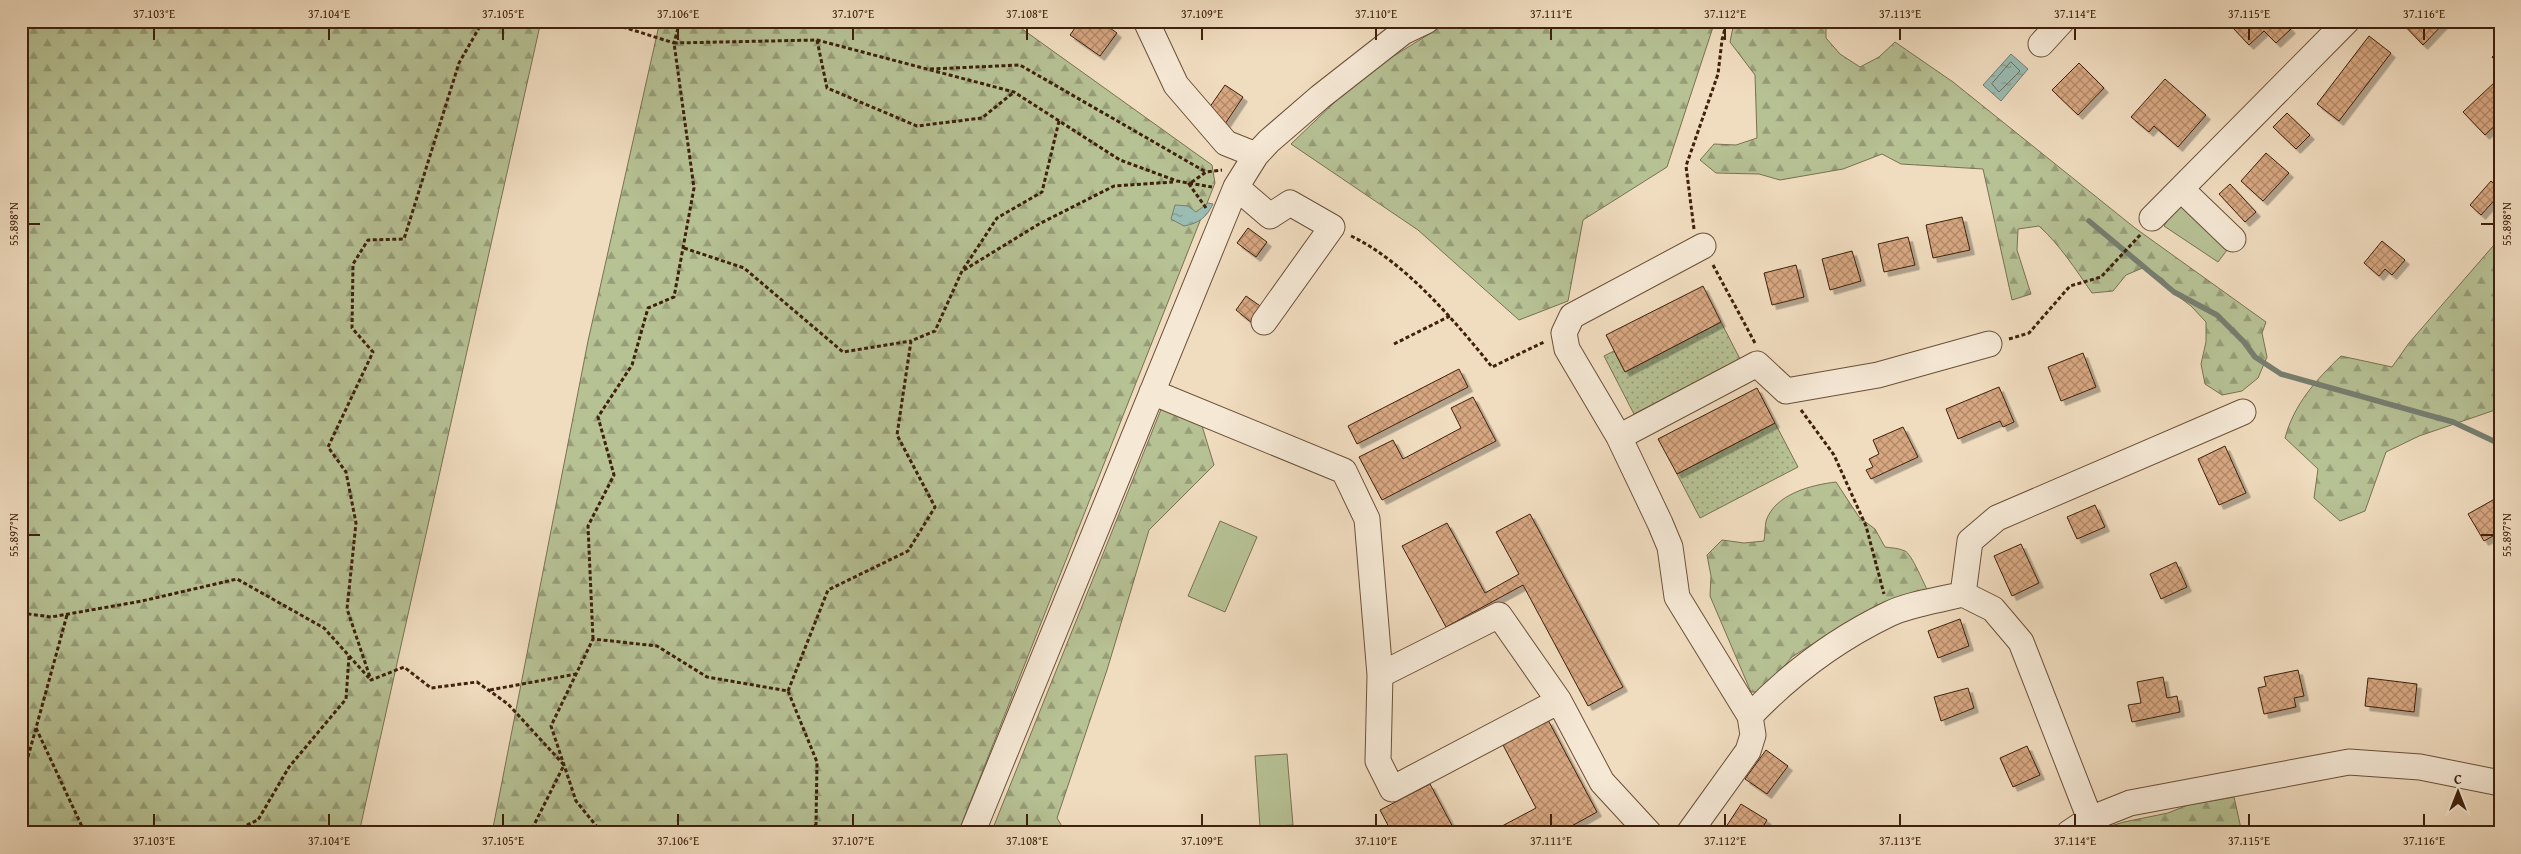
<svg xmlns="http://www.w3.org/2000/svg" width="2521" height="854" font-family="'Gentium Book Plus',serif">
	<defs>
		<pattern id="forest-firs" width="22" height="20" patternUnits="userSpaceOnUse" patternTransform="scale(1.25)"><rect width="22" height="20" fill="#b6c194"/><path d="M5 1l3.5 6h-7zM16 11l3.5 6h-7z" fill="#959c77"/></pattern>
		<pattern id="garden-dots" width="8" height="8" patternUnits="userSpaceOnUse" patternTransform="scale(1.25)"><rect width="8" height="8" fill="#b6c194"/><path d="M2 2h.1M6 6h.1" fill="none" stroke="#959c77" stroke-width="1.8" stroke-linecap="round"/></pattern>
		<pattern id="water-ripples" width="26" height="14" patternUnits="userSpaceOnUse" patternTransform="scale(1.25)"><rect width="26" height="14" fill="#9abcb2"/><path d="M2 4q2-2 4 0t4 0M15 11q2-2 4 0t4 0" fill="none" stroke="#7f988f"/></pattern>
		<pattern id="building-cross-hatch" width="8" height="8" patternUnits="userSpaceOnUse" patternTransform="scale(1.25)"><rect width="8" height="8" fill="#d7a781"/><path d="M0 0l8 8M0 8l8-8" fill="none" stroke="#b08868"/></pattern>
		<filter id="shadow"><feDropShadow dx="4.5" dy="4.5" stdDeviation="0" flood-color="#0004"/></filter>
	</defs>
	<rect width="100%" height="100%" fill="#f0dcbf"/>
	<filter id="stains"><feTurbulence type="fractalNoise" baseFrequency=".004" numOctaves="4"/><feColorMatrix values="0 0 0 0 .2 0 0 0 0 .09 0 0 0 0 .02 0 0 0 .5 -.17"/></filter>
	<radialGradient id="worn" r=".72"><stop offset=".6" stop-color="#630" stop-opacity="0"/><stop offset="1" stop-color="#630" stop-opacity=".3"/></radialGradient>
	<!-- forest -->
	<path fill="url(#forest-firs)" stroke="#7a7150" d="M21,21h520l-182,812h-338z
		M660,21h351l201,144 3,18 -257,650h-466l96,-492z
		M1458,21h257l-48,146 -84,53 -15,81 -49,19 -101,-90 -127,-86 72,-69 84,-52z
		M1826,21v17l14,16 20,13 19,-10 16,-15 58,40 182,146 131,94 -4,11 5,24 -9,21 -16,13 -20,4 -17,-11 -4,-20 5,-22v-20l-15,-16 -16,-12 -12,-15 -18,-12 -19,8 -13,16 -21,2c-16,-23 -32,-48 -53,-67l-21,3 -1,21 14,44 -19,6 -29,-131 -82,-5 -19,-10 -39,15 -63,11 -21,-6 -43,-1 -16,-13 14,-16 22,1 21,-7 -2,-63 -25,-33 4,-20z
		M2500,238v175l-5,-3 -76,26 -33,16 -21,59 -25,10 -26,-23 4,-29 -33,-31c9,-34 31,-58 56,-82l51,11 17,-24z
		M1166,397l29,6 19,62 -65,65 -42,140 -50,148 9,15h-75z
		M1836,482l23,35 16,12 10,18c6,1 14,1 20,4 7,3 19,34 25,44l-82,29 -39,22 -17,11 -30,35h-11l-41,-96 1,-20 -4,-21 15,-15 22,3 20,-2c1,-6 1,-14 2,-20 9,-27 45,-36 70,-39z
		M2234,797l8,36h-144l6,-5 20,-6 44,-9 20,-8z"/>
	<!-- park -->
	<path fill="#b6c194" stroke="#7a7150" d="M2180,202l53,40 -15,20 -54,-36z
		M1220,521l37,16 -32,75 -37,-16z
		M1287,754l6,71 -33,2 -5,-71z"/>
	<!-- garden -->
	<path fill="url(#garden-dots)" stroke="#7a7150" d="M1721,322l19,37 -106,55 -30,-58 10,-5 11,21z
		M1775,423l23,44 -98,51 -23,-44z"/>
	<!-- water -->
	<path fill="url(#water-ripples)" stroke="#767e70" d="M2011,54l17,15 -27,32 -18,-16z
		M1208,203l5,1c-7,14 -14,19 -29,22l-13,-7 4,-14 13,1 8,6z"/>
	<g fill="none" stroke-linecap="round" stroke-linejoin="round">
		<!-- shore -->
		<path stroke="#6c6e5f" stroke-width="1" d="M2011,62l9,9 -21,21 -7,-8z"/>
		<!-- stream -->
		<path stroke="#767e70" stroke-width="5.5" d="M2089,221l85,71 43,23 27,27 11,15 26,17 172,48 47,22"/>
	</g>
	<!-- building -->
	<path fill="url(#building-cross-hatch)" stroke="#3f210c" filter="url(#shadow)" d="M1080,21h20l17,12 -17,23 -30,-21z
		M2237,21h46l8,8 -15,14 -12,-12 -15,14 -17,-18z
		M2400,21h46l-23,24z
		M2369,36l22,17 -52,68 -22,-17z
		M2500,50v16l-8,-9z
		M2079,63l25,25 -26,27 -26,-25z
		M2165,79l41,36 -28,32 -24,-21 -5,6 -18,-15z
		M2496,81l4,4v36l-15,14 -22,-23z
		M1225,85l18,12 -18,27 -18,-13z
		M2287,113l23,22 -14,14 -23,-22z
		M2266,153l23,20 -26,28 -22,-20z
		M2491,181l9,8v5l-19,21 -11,-10z
		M2230,184l26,28 -11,10 -26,-28z
		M1962,217l8,33 -37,8 -7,-33z
		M1248,228l19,14 -11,15 -19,-14z
		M1908,237l7,28 -31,7 -6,-28z
		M2382,241l23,19 -13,15 -7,-6 -6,7 -15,-13z
		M1852,251l9,30 -31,9 -8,-31z
		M1796,265l8,32 -32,8 -8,-32z
		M1703,286l18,36 -96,50 -19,-37z
		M1246,296l17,12 -11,15 -16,-13z
		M2083,353l13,34 -35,14 -13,-34z
		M1459,369l9,18 -111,57 -9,-18z
		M1999,387l15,35 -11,5 -3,-6 -42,18 -12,-30z
		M1757,388l18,35 -98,51 -19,-35z
		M1473,397l23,44 -114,59 -23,-43 34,-17 10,19 58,-31 -10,-20z
		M1903,427l15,30 -47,22 -5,-9 7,-3 -4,-8 10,-5 -6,-14z
		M2225,446l21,47 -27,12 -21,-46z
		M2500,496v36l-16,9 -16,-27z
		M2095,505l10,22 -28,12 -10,-22z
		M1530,514l93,173 -35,19 -65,-121 -77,42 -44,-81 45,-23 38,70 34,-19 -23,-42z
		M2021,544l18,39 -27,13 -18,-40z
		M2176,562l11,25 -26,12 -11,-25z
		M1960,619l9,27 -31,12 -10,-27z
		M2298,670l6,26 -10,2 2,9 -32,7 -6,-26 8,-2 -2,-9z
		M2163,677l4,21 10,-2 3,16 -48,10 -4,-17 13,-2 -4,-21z
		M2368,678l49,6 -3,28 -49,-6z
		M1968,688l6,20 -33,13 -7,-24z
		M1548,720l49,92 -38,21h-70l47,-25 -33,-63z
		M2027,746l13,29 -27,12 -13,-29z
		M1766,750l22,16 -21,28 -22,-15z
		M1430,784l26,49h-64l-12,-23z
		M1741,804l26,16 -8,13h-37z"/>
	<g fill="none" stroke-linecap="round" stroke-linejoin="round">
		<!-- minor casing -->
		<g stroke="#6b5039" stroke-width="27">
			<path id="minor" d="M1146,21l30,64 50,58 30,12
				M2041,44l21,-23
				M1236,187l34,29 20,-13 42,24 -68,95
				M2181,189l52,50
				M2152,218l195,-197
				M1152,392l192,79 23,48 13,156 119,-60 60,86 43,81 47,51
				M1619,437l138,-73 29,27 92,-16 111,-31
				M1963,594l7,-53 27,-23 246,-106
				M1380,675l-2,86 14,28 167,-88
				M1750,716c39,-41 87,-77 139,-102 20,-10 51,-14 74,-20l30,15 28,33 69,177
				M972,833l264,-646 20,-32 13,-14 51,-44 83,-65 23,-11
				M1689,833l59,-82 5,-16 -3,-19 -73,-119 -7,-50 -10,-24 -41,-86 -52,-88 -3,-16 8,-17 131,-70
				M2069,833l21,-14 40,-16 219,-41 71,5 80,16"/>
		</g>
		<!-- path -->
		<path stroke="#3f210c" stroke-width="3" stroke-dasharray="4 2.5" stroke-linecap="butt" d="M483,21l-24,42 -55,176 -36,1 -15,24 -1,64 21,24 -45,95 18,25 10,51 -9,86 24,71 33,-13 27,21 46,-6 31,22 56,61 -34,68
			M604,21l70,22 6,-22
			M817,40l10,48 90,38 65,-8 32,-26
			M930,69l90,-4 186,107
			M1206,208l-17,-24 17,-12 16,-2
			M1694,229l-8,-63 32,-92 4,-34 5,-19
			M1351,236c53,25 104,85 141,131l52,-25
			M684,248l60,20 99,84 68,-11
			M1713,265l42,78
			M964,270l75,-46 75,-38 59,-4
			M2009,339l20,-6 41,-47 31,-9 40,-43
			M1394,344l56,-28
			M1801,410l33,45 32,71 18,68
			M21,613l30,4 91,-16 95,-22 87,49 45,50
			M593,639l-5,-113 26,-51 -16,-58 34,-52 16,-57 26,-11 20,-109 -20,-145 143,-3 197,52 106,68 57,21 35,6
			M490,690l86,-16
			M788,691l40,-101 80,-39 27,-44 -38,-72 14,-94 24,-10 27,-60 35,-53 45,-26 17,-71
			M36,728l49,105
			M21,775l4,-7 42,-153
			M229,833l29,-13 31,-53 57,-68 3,-43
			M602,833l-26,-32 -25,-75 42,-87 64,7 50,31 81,14 29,71 -1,62 -11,9"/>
		<!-- minor -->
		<use href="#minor" stroke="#f5e8d5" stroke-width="25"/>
	</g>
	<!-- ticks -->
	<path fill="none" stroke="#3f210c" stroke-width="2" d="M154,28v12M329,28v12M503,28v12M678,28v12M853,28v12M1027,28v12M1202,28v12M1376,28v12M1551,28v12M1725,28v12M1900,28v12M2075,28v12M2249,28v12M2424,28v12M28,224h12M2481,224h13M28,535h12M2481,535h13M154,814v12M329,814v12M503,814v12M678,814v12M853,814v12M1027,814v12M1202,814v12M1376,814v12M1551,814v12M1725,814v12M1900,814v12M2075,814v12M2249,814v12M2424,814v12"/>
	<!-- margin -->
	<rect width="2521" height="854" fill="none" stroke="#f0dcbf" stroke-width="55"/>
	<!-- north arrow -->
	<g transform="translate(2458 792)" stroke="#f5e8d5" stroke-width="4" paint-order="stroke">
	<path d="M0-4L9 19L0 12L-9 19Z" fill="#3f210c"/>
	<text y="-8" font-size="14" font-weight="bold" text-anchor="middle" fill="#3f210c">С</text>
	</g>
	<rect x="28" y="28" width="2466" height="798" fill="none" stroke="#3f210c" stroke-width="2"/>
	<g font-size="12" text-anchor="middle" fill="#3f210c">
		<text x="154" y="18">37.103°E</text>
		<text x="329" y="18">37.104°E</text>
		<text x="503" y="18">37.105°E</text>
		<text x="678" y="18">37.106°E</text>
		<text x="853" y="18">37.107°E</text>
		<text x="1027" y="18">37.108°E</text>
		<text x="1202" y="18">37.109°E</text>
		<text x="1376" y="18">37.110°E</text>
		<text x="1551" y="18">37.111°E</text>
		<text x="1725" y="18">37.112°E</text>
		<text x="1900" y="18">37.113°E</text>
		<text x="2075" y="18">37.114°E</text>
		<text x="2249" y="18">37.115°E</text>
		<text x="2424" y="18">37.116°E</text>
		<text transform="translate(14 224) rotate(-90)" y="4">55.898°N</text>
		<text transform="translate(2507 224) rotate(-90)" y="4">55.898°N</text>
		<text transform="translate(14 535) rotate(-90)" y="4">55.897°N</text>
		<text transform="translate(2507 535) rotate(-90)" y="4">55.897°N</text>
		<text x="154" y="845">37.103°E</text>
		<text x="329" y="845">37.104°E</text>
		<text x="503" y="845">37.105°E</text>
		<text x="678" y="845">37.106°E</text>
		<text x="853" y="845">37.107°E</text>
		<text x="1027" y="845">37.108°E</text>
		<text x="1202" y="845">37.109°E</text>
		<text x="1376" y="845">37.110°E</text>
		<text x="1551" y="845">37.111°E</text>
		<text x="1725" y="845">37.112°E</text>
		<text x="1900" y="845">37.113°E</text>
		<text x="2075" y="845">37.114°E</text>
		<text x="2249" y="845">37.115°E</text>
		<text x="2424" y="845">37.116°E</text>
	</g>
	<rect width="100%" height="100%" filter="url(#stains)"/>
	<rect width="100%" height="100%" fill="url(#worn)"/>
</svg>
